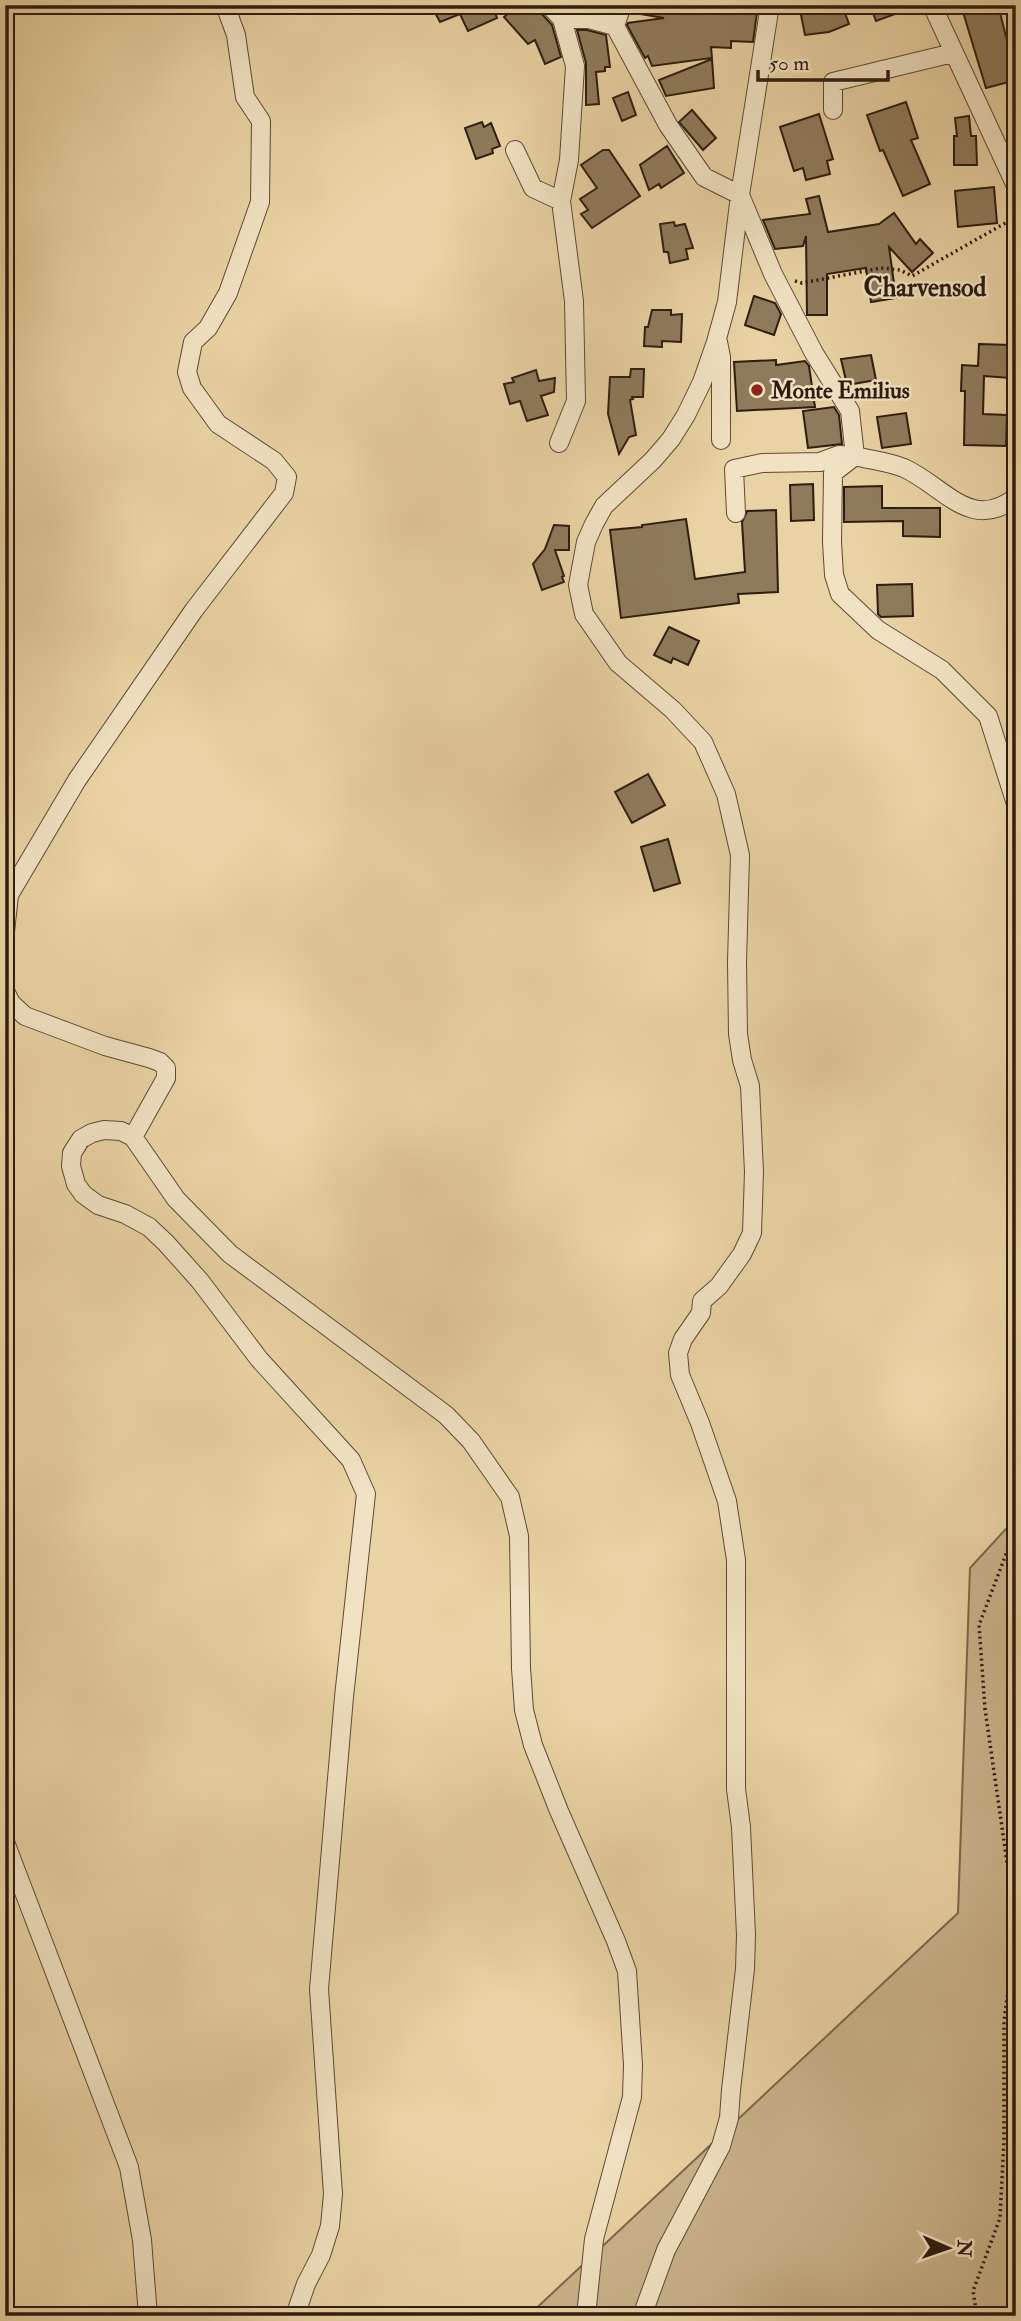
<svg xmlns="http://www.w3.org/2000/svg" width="1021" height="2321" font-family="'IM FELL Double Pica',serif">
	<rect width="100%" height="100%" fill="#e9d2a3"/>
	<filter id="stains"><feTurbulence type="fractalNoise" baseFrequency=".00286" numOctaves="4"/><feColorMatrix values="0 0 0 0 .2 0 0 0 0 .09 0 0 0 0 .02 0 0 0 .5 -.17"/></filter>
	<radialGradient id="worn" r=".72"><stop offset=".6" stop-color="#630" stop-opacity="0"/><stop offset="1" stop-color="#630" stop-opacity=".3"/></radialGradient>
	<!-- green -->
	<path fill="#c9b38a" stroke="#7b684c" stroke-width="2" d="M1016,1518v798h-488l430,-403 12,-345z"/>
	<!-- building -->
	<path fill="#8f7b5c" stroke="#2d1d0f" stroke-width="2" d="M431,5h61l5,13 -29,13 -8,-17 -20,8z
		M519,5h19l2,7 12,13 9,32 -16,7 -10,-24 -7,4 -24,-27z
		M635,5h70v9l27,-2 -1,-7h27l-5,37 -22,-1v7l-20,-1 1,11 -60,8 -4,-10 -3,2 -18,-33 1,-2 36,-5 -30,-5z
		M799,5h43l7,19 -20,8 -24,3z
		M870,5h44v2l-38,14z
		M991,5h7l11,43 4,-1 3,33 -30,8 -23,-76z
		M577,30h10l19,5 4,32h-5v4l-9,1 3,32 -13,1v-42z
		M712,59l2,29 -48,8 -7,-16z
		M628,92l8,23 -14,6 -9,-23z
		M906,102l12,36 -7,2 19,44 -27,12 -20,-46 -3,1 -13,-36z
		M692,110l24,28 -13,12 -24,-28z
		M819,114l14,45 -6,2 3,13 -24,6 -3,-12 -9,3 -14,-44z
		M969,116l2,20h5l1,29h-23v-29h3l-2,-18z
		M482,122l2,5 7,-4 9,23 -8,3 1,4 -17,6 -11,-31z
		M667,146l17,27 -23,15 -2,-4 -10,6 -9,-25z
		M603,150h6l31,46 -48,32 -11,-14 7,-4 -8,-11 17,-11 -16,-23z
		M994,187l3,36 -39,4 -3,-36z
		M819,196l9,36 51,-8 15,-11 22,31 4,-5 13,14 -21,19 -23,-25 7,51 -25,4 -5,-34 -39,6v41h-20l-1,-79 -3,10 -28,3 -12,-29 47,-6 -4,-15z
		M674,222l1,4 10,-2 8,24 -7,1 2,10 -18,4 -2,-11h-4l-4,-28z
		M754,296l21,7 6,11 -7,21 -29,-10z
		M652,310h19v5l11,-1 -1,28 -19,-1v6l-18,-1 1,-19h3z
		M979,344l32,1 -1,33 -26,-2 -1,38 24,1 -1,31 -42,-1 1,-54h-4l1,-26 16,1z
		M871,355l5,25 -29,5 -6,-26z
		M776,360v5l29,-4 4,5 6,41 -78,4 -3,-49z
		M631,369h13l-1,28h-11l1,2 -3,1 6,35 -7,2 -10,17 -11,-40 2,-37h20z
		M536,370l3,11 16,-3 -1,14 -13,4 7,19 -21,6 -7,-20 -10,3 -6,-20 10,-2 -2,-4z
		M834,407l5,8 3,29 -34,4 -5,-37z
		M906,413l5,31 -29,4 -5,-31z
		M813,484l1,36 -23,1 -1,-36z
		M882,486v22h58v29l-37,-1v-15l-59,1v-35z
		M776,510l2,82 -40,2 1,9 -118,15 -11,-88 32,-3v-2l44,-6 9,60 50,-7 -3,-50 5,-11z
		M554,525l15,1v24h-14l9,26 -2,1 2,5 -22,8 -9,-26 12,-15z
		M912,584l1,32 -32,1 -3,-3 -1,-29z
		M669,627l30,14 -11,24 -15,-7 -2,5 -17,-8z
		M648,774l17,31 -33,18 -17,-31z
		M668,839l12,44 -26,8 -13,-44z"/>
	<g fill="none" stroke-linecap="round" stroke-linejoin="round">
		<!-- minor casing -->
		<g stroke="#5c4a34" stroke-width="20">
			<path id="minor" d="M549,5l13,14 13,47 -6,94 -8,41 13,100 2,100 -17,42
				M622,5l-7,21 53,99 36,52 36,18 33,79 41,79 36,58 5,45 -16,-1 -19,7 -58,1 -28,6 2,44
				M932,5l84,181
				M562,19h27l26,7
				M833,110v-28l120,-29
				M515,150l18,38 28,13
				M718,342l3,15v83
				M1016,497c-45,36 -72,-11 -112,-29 -15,-6 -33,-8 -49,-12l-22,17 -1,69 2,33 6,19 38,36 64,40 46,46 28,88
				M5,932l4,-37 68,-115 117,-170 90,-117 3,-16 -13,-16 -56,-37 -26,-36 -5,-16 6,-30 15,-14 20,-35 32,-91 1,-81 -16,-24 -9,-62 -11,-30
				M5,991l6,12 14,13 80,30 44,12 11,4 6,6v10l-33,59
				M5,1842l124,325 13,73 6,76
				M295,2316l11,-32 15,-29 9,-29 3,-32 -14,-205 25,-292 22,-203 -15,-34 -92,-101 -59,-78 -34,-38 -17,-16 -24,-13 -27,-9 -15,-11 -7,-10 -5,-18 1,-13 9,-14 11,-6 12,-3 17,1 12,6 43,62 54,55 216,161 25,26 39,56 9,39 2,132 3,42 9,35 26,66 57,130 11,30 6,94 -1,32 -38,142 -8,77
				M642,2316l24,-66 55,-104 8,-28 2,-28 14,-121 1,-34 -5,-108 -5,-38v-229l-9,-59 -27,-78 -20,-48 -2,-22 5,-14 18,-26 1,-12 17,-15 23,-32 10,-21 2,-61 -4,-86 -8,-26 -4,-26 -1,-72 3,-107 -14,-61 -23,-52 -30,-32 -55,-47 -34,-49 -6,-29 8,-43 8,-18 10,-18 49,-46 18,-21 15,-24 16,-33 14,-40 11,-40 13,-107 30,-190"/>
		</g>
		<!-- path -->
		<path stroke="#2d1d0f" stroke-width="3.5" stroke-dasharray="2 3.5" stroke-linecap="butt" d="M795,281l7,2 79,-15 19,2 12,6 104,-59
			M1016,1528l-37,97 6,84 31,216
			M977,2316l-4,-25 27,-73 4,-78v-119l12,-92"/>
		<!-- minor -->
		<use href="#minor" stroke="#f1e2c3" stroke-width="18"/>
	</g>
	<!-- markers -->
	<circle fill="#8f2418" stroke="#f1e2c3" stroke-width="2.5" cx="757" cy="390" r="7"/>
	<g text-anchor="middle" stroke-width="5" stroke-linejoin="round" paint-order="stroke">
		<!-- poi labels -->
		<g font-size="23" font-weight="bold" fill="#2d1d0f" stroke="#f1e2c3" text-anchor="start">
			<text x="771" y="398">Monte Emilius</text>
		</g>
		<!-- quarter labels -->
		<g font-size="26" font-weight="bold" fill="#2d1d0f" stroke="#f1e2c3">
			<text x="925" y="296">Charvensod</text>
		</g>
	</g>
	<!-- margin -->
	<rect width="1021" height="2321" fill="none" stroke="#e9d2a3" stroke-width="28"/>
	<rect x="7" y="7" width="1007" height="2307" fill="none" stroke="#2d1d0f" stroke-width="3.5"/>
	<rect x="14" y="14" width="993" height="2293" fill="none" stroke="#2d1d0f" stroke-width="2"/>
	<!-- north arrow -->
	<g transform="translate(948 2248) rotate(92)" stroke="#f1e2c3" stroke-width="5" paint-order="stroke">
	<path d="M0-5L12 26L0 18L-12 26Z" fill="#2d1d0f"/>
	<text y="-10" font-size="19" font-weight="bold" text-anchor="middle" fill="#2d1d0f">N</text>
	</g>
	<!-- scale -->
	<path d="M758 70v10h130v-10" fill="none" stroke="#2d1d0f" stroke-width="3.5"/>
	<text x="769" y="70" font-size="21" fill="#2d1d0f" stroke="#f1e2c3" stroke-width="5" paint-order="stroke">50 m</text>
	<rect width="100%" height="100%" filter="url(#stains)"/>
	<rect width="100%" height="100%" fill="url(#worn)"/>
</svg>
